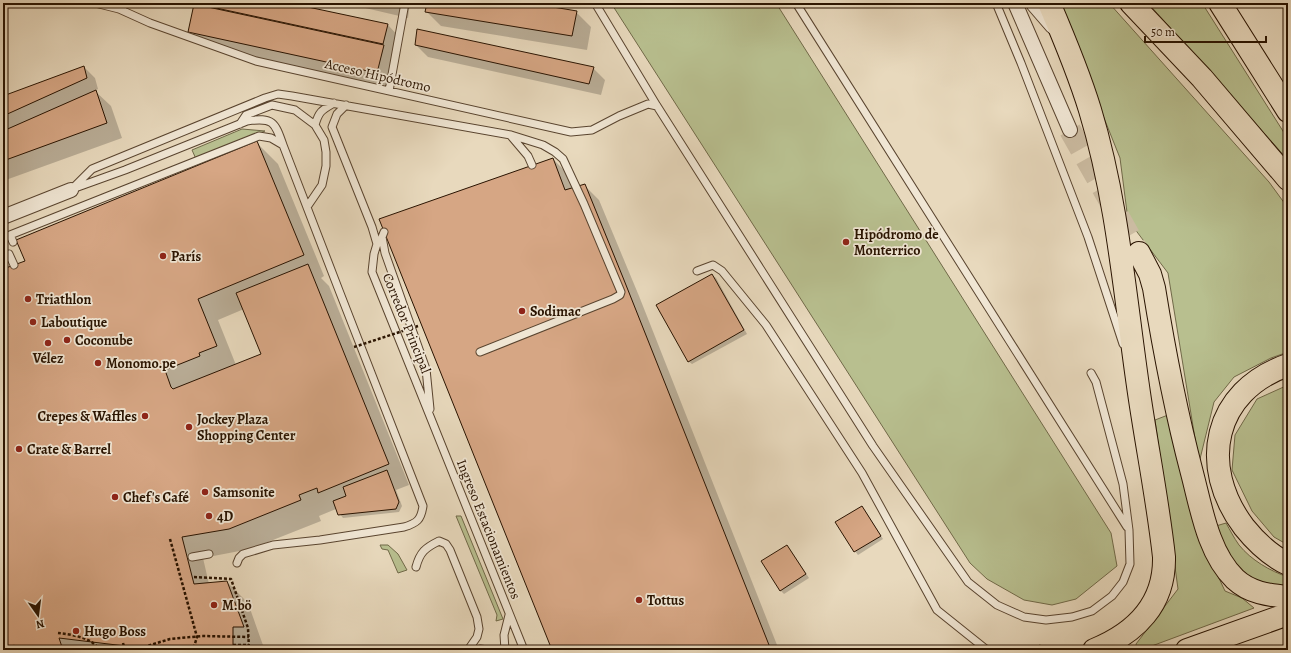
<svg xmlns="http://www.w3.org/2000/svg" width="1291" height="653" font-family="Alegreya,serif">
	<rect width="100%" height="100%" fill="#e8d9bd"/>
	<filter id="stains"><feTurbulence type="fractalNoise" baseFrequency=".005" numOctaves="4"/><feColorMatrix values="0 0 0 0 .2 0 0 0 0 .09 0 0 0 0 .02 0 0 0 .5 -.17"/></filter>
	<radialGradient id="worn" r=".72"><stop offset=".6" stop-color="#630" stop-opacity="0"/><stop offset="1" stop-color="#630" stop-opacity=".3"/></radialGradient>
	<!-- green -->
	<path fill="#b8bf8f" stroke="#706948" d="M611,3h165l335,530 6,33 -41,33 -24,6 -28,-5 -37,-21 -17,-16z
		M1058,3h51l160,179 19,26v144l-17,6 -37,19 -20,25 -15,61 -31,-190 -40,-53 -8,-62z
		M1148,3h54l86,136v21z
		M242,129l23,2 -69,28 -4,-9z
		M1288,385v160l-14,-8 -22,-26 -20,-41 3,-35 22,-36z
		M1168,415l32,123 25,53 17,7 12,10 -113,42h-4l-1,-6 42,-55 -23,-169z
		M456,516h5l42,103 -7,2 1,-6z
		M1226,523c4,7 8,15 13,22 12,15 31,26 49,32v13l-23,-3 -30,-19 -19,-42z
		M380,545h8l10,9 9,16 -9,3 -10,-23 -6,-1z"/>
	<!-- shadow -->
	<path fill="#0003" fill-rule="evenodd" d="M195,3h90l103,22 14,15 -4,19 -4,-1 4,3 -6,26 -188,-40 -15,-15 9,-26z
		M344,3h66l-2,15z
		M428,3h95l53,9 15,15 -4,23 -146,-24 -15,-15z
		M566,3h22l1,5z
		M416,45l177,23 12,12 -4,15 -173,-38z
		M84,67l11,11 3,11 -3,2 16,15 11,32 -119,43v-84z
		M257,143l21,21 46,112 -3,2 8,8 80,199 -13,5 6,16 -3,6 -56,6 -7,-9 -17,7 2,5 -71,28 -47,9 6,26 18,-2 21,21 16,45 -10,-1v3h-251v-379l23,-10zM244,309l18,45 -26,11 -18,-45z
		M553,159l15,15 5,14 11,-3 15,15 40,96 140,354h-226z
		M712,275l4,3 31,56 -55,30 -4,-3z
		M862,507l3,3 18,29 -25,16 -3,-4z
		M787,546l3,3 19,29 -25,16 -4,-4z"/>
	<!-- building -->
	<path fill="#d6a684" stroke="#291300" d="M193,3h96l99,21 -5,20z
		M380,3h17l-1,4z
		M427,3h102l48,8 -5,25 -147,-24z
		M194,4l190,41 -7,28 -189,-41z
		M417,29l177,38 -5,17 -174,-39z
		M84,66l3,12 -84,38v-20z
		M96,90l11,33 -104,38v-30z
		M257,141l47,114 -106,44 19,47 -18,7 1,3 -35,14 6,17 2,2 88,-35 -25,-61 72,-29 81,200 -71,29 -1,-5 -18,7 2,5 -72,29 -47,8 12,47 33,-3 17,46h-11v23h-75l-99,-12 4,12h-60v-381l22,-8 -9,-21z
		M553,158l12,32 20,-6 39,96 147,370h-219l-173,-431z
		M712,274l32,56 -56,32 -32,-57z
		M387,470l12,32 -3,7 -58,6 -5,-14 13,-5 -3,-9z
		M862,506l19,30 -27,16 -19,-30z
		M787,545l19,29 -26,17 -19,-30z"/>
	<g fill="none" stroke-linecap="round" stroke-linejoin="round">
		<!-- motorway-tunnel -->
		<path stroke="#cbbba1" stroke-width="22" stroke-dasharray="22 11" stroke-linecap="butt" d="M1070,130l69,123"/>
		<!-- service casing -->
		<g stroke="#59442f" stroke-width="9">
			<path id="service" d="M95,3l24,6 31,14 106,38 315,71 21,-2 27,-14 29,-12 9,2
				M595,3l62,103 216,340 95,136 29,23 27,12 22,3 26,-3 20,-6 20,-15 11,-14 7,-18 -1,-34 -6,-46 -27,-102 -5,-9
				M796,3l331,524
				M996,3l25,60 67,174 35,107
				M119,9l8,-6
				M389,91l16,-88
				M346,105l-9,9 -5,13 40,100 5,17 -3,10 -2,18 152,378
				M240,124l6,-9 26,-10 23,5 20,15
				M511,136l17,20 4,9
				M75,188l50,-18 122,-49c26,-4 28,1 36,24
				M71,190l21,-21 173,-71 13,-4 14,2 219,39 32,10 12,7 8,7 21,45 37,88 -1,3 -7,4 -133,53
				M307,207l15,-22 4,-19v-14l-2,-12 -9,-15c4,-14 7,-15 19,-22
				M384,232l-2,5 3,16 41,116 4,40
				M13,242l-3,-7 249,-99 12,2 12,7 57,148 83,213c-2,14 -6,17 -19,21l-84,13 -47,5 -30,9 -4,4 -2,5
				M3,257l6,-3 5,11
				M697,271l16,-6 9,6 44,54 96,148 75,137 50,40
				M192,557l17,-3
				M416,567c4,-15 9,-19 23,-26l7,3 4,6 27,67 2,12 -2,8 -9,13
				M476,650l4,-1 8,1
				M505,650l-1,-15 5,-20"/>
		</g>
		<!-- minor casing -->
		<g stroke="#59442f" stroke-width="16">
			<path id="minor" d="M1015,3l55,127
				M3,217l68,-27"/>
		</g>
		<!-- tertiary casing -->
		<g stroke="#59442f" stroke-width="20">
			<path id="tertiary" d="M1035,3l19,22"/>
		</g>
		<!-- motorway casing -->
		<g stroke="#291300" stroke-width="24">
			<path id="motorway" d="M1049,3c15,35 30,71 41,107 28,92 35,188 49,283 8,55 19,109 25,164 1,47 -28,76 -70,93
				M1131,3l71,75 86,101
				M1220,3l68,108
				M1139,253l11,21 4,14c10,62 22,124 38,185 9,34 16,80 43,106 15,14 33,16 53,18
				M1288,365c-75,26 -90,101 -44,162 12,15 27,29 44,37
				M1187,650l101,-36"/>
		</g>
		<!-- path -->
		<path stroke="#291300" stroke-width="2.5" stroke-dasharray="3 2" stroke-linecap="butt" d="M170,539l27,98 -4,13
			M194,577l37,2 17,49 1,22
			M58,633c10,1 22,3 32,8 5,3 8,8 14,9
			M123,643l2,7
			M233,645h16
			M1039,645l2,5
			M9,650l5,-4 7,4
			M134,650l36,-11 32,-3 47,1"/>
		<!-- service -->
		<use href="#service" stroke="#f0e6d4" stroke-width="7"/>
		<!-- minor -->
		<use href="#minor" stroke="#f0e6d4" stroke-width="14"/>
		<!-- tertiary -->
		<use href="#tertiary" stroke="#f0e6d4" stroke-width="18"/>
		<!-- motorway -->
		<use href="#motorway" stroke="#e8d9bd" stroke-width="22"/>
		<!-- path-bridge -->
		<path stroke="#291300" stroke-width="2.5" stroke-dasharray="3 2" stroke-linecap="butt" d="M354,347l64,-21"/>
	</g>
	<!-- markers -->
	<g fill="#8f2418" stroke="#f0e6d4" stroke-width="1.5">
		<circle cx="846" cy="242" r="4"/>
		<circle cx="163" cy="256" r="4"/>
		<circle cx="28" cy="299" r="4"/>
		<circle cx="522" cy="311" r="4"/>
		<circle cx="33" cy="322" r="4"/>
		<circle cx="67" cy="340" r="4"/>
		<circle cx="48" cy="343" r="4"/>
		<circle cx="98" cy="363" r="4"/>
		<circle cx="145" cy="416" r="4"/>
		<circle cx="189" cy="427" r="4"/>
		<circle cx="19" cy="449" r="4"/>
		<circle cx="205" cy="492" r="4"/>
		<circle cx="115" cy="497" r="4"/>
		<circle cx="209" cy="516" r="4"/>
		<circle cx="639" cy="600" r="4"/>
		<circle cx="214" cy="605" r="4"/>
		<circle cx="76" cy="631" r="4"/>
	</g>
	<g text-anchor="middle" stroke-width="3.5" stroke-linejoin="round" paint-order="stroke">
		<!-- street labels -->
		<g font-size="14" fill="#291300" stroke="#f0e6d4">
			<text transform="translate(378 75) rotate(13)" y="5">Acceso Hipódromo</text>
			<text transform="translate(407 323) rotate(68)" y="5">Corredor Principal</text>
			<text transform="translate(489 529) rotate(68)" y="5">Ingreso Estacionamientos</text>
		</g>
		<!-- poi labels -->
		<g font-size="14" font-weight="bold" fill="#291300" stroke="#f0e6d4" text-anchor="start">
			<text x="854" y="239">Hipódromo de<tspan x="854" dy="16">Monterrico</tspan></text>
			<text x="171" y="261">París</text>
			<text x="36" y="304">Triathlon</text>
			<text x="530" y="316">Sodimac</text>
			<text x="41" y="327">Laboutique</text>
			<text x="75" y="345">Coconube</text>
			<text x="48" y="363" text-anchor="middle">Vélez</text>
			<text x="106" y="368">Monomo.pe</text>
			<text x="137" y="421" text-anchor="end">Crepes &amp; Waffles</text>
			<text x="197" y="424">Jockey Plaza<tspan x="197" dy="16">Shopping Center</tspan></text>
			<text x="27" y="454">Crate &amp; Barrel</text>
			<text x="213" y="497">Samsonite</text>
			<text x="123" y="502">Chef's Café</text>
			<text x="217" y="521">4D</text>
			<text x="647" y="605">Tottus</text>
			<text x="222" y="610">M.bö</text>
			<text x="84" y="636">Hugo Boss</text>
		</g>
	</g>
	<!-- margin -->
	<rect width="1291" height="653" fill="none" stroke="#e8d9bd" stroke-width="16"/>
	<rect x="4" y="4" width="1283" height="645" fill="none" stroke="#291300" stroke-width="2"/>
	<rect x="8" y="8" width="1275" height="637" fill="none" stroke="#291300"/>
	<!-- north arrow -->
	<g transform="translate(38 615) rotate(166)" stroke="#f0e6d4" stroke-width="3" paint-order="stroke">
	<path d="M0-3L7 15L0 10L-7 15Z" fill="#291300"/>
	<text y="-6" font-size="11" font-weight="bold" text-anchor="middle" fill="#291300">N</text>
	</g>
	<!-- scale -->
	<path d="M1145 36v6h121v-6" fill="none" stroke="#291300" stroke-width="2"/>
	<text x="1151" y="36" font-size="12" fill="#291300" stroke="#f0e6d4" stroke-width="3" paint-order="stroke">50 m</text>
	<rect width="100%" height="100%" filter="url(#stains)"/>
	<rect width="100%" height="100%" fill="url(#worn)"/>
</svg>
